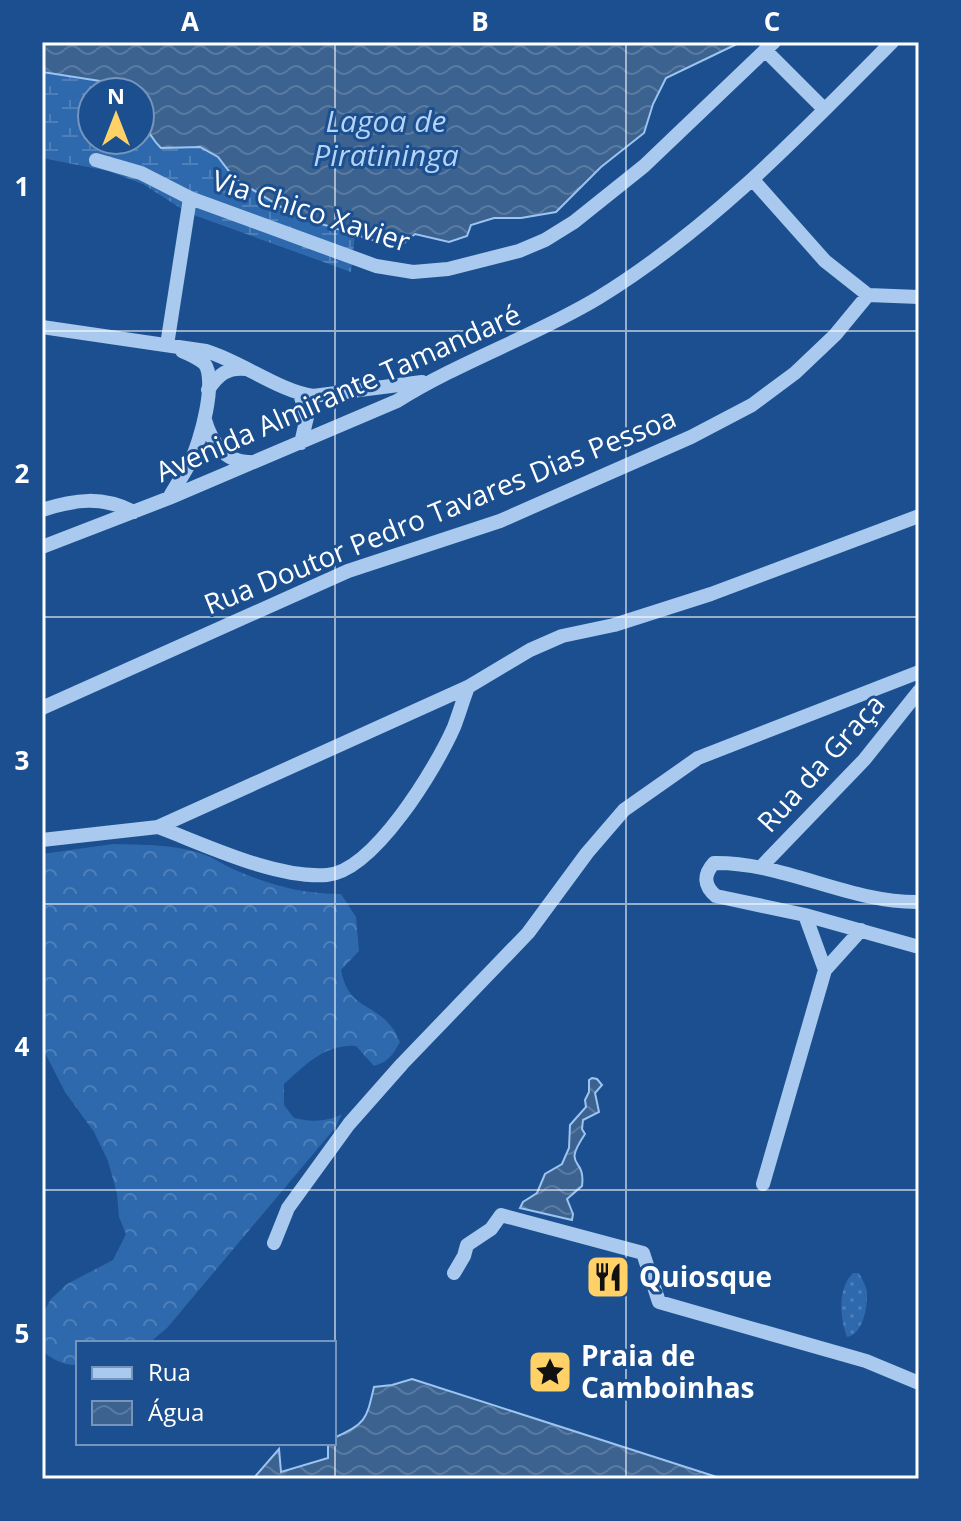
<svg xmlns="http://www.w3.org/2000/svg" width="961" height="1521" font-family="'Open Sans',sans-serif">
	<defs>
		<pattern id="grass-dots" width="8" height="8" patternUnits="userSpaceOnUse" patternTransform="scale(2)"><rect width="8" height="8" fill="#2e69ad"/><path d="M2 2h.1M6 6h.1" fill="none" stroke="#4d80b9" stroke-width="1.8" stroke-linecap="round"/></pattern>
		<pattern id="forest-crowns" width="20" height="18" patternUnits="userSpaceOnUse" patternTransform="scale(2)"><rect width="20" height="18" fill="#2e69ad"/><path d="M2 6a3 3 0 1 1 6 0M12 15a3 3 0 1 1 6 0" fill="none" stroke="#4d80b9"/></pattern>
		<pattern id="wetland-marsh" width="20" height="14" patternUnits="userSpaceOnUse" patternTransform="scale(2)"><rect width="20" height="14" fill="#2e69ad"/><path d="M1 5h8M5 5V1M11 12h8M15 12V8" fill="none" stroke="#4d80b9"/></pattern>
		<pattern id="water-waves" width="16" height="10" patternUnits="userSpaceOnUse" patternTransform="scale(2)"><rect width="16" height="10" fill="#3c6290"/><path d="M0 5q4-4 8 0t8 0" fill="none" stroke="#597aa1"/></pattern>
	</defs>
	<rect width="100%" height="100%" fill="#1b4f8f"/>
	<!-- grass -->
	<path fill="url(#grass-dots)" d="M853,1273h6c3,6 7,12 8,19 1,14 -4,43 -20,45 -7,-19 -10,-48 6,-64z"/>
	<!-- forest -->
	<path fill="url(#forest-crowns)" d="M113,844c30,1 64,0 92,11 10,3 18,10 28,14 37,16 67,25 108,25l15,23 3,34 -18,19c7,38 31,33 49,55 4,4 7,11 10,17 -7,13 -12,20 -26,24l-18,-20c-32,-2 -50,19 -72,38v21l10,13c17,4 33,4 48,-4l-7,14 -168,200 -18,15h-71v22c-14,1 -26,-6 -36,-14v-36l9,-16 16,-15 46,-24 13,-26 -7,-17 -2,-23 -9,-33 -14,-29 -29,-40 -23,-45v-193z"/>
	<!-- wetland -->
	<path fill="url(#wetland-marsh)" d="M42,72l58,9 27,11h-35v48h48v-26l14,27 7,7 39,-1 18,10 17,23 61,36 59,18 -4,38 -163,-59 -45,-29 -35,-13 -66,-13z"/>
	<!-- water -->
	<path fill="url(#water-waves)" stroke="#9cc4f0" stroke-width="2" d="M42,42h699l-75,36 -13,26 -9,29 -43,34 -45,45 -35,6h-27l-23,7 -4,11 -18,6 -34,-8 -17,14 -102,-32 -61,-37 -17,-22 -18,-10 -39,1c-16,-16 -21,-34 -21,-56h-13l-27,-11 -58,-9z
		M592,1078l5,1 5,6 -7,8 4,19 -16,8 -1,9 3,5c-24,36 1,21 -3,52l-15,13 6,15 -1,6 -52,-12 3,-6 14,-9 8,-19 17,-10 7,-16 1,-23 16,-18 -1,-7 4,-8v-12z
		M412,1379l311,100h-470l26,-30 2,23 47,-14v-15h6v-5c32,-15 32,-17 40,-51l18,-2z"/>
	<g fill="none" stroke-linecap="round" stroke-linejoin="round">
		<!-- minor -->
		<path stroke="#a9c9ee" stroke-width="14" d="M765,50l59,59
			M96,160l45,13 49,25 186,68 37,6 35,-3 71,-18 26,-11 29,-18 70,-56 130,-124
			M753,180l72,81 43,34 51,2
			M42,327l164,24c36,11 73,40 107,45l109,-14
			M167,345l23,-147
			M208,390c10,-15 19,-23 38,-21
			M300,394l7,23 -6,26
			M205,420c6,21 20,43 45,42
			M169,498c7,-13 16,-25 22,-38 9,-17 27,-81 13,-97 -6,-5 -15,-9 -22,-12
			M42,510c33,-11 61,-14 92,2
			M42,547l127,-49 228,-97c64,-40 136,-64 201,-103 111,-68 203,-164 294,-256
			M42,708l306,-137 152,-50 191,-84 61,-32 43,-32 40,-38 33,-40
			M158,827c48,18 118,52 169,48 47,-4 109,-107 127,-148 5,-13 9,-27 14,-40
			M42,840l116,-13 310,-140 62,-37 32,-14 52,-11 97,-31 208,-78
			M761,867l103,-107 55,-69
			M919,902c-70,1 -134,-40 -205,-39 -11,12 -10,23 2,33l89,19 114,32
			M805,915l20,55
			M763,1184l62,-214 36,-40
			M274,1243l14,-35 61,-84 53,-60 126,-131 59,-80 37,-43 74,-52 221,-86
			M454,1273l10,-17 3,-11 24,-16 10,-14 142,38 16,49 207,59 53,22"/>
	</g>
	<!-- grid -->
	<path fill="none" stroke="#fff" stroke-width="2" stroke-opacity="0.55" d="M335,42v1437M626,42v1437M42,331h877M42,617h877M42,904h877M42,1190h877"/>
	<!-- icons -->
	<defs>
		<g id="restaurant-square" transform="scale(2.3)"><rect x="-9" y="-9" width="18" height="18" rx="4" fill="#ffd166" stroke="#1b4f8f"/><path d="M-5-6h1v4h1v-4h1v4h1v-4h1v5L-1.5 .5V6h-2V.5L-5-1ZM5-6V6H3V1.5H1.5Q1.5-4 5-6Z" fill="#111"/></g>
		<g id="sight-square" transform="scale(2.3)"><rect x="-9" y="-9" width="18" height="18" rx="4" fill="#ffd166" stroke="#1b4f8f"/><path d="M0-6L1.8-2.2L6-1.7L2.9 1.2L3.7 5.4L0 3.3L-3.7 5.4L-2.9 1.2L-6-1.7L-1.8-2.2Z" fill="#111"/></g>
	</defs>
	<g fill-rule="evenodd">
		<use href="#restaurant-square" x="608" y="1277"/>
		<use href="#sight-square" x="550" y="1372"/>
	</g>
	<g text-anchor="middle" stroke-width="6" stroke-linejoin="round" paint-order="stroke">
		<!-- street labels -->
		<g font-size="28" fill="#fff" stroke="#1b4f8f">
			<text transform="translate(311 211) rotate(18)" y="10">Via Chico Xavier</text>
			<text transform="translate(338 393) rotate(-24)" y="10">Avenida Almirante Tamandaré</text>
			<text transform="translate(440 511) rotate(-22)" y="10">Rua Doutor Pedro Tavares Dias Pessoa</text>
			<text transform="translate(821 763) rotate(-48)" y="10">Rua da Graça</text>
		</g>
		<!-- poi labels -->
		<g font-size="28" font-weight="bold" fill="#fff" stroke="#1b4f8f" text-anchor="start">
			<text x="639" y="1287">Quiosque</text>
			<text x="581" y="1366">Praia de<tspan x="581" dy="32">Camboinhas</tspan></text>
		</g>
		<!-- water labels -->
		<g font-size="30" font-style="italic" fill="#b5d3f5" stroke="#1b4f8f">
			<text x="386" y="132">Lagoa de<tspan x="386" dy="34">Piratininga</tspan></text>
		</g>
	</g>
	<!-- border -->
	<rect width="961" height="1521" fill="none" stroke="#1b4f8f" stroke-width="88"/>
	<!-- legend -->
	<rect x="76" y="1341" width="260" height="104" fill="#1b4f8f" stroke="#7695bc" stroke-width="2"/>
	<rect x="92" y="1367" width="40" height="12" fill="#a9c9ee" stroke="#7695bc" stroke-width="2"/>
	<text x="148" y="1381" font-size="24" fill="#ffffff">Rua</text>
	<rect x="92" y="1401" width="40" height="24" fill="url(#water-waves)" stroke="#7695bc" stroke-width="2"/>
	<text x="148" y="1421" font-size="24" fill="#ffffff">Água</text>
	<!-- north arrow -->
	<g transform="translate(116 116)"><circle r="38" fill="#1b4f8f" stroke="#7695bc" stroke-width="2"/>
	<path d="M0-6L14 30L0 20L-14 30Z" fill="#ffd166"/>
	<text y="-12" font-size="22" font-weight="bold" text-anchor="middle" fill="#ffffff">N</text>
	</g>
	<rect x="44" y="44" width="873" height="1433" fill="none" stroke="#fff" stroke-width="3"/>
	<g font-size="26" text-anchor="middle" font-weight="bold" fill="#fff">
		<text x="190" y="31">A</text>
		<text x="480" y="31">B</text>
		<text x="772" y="31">C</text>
		<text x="22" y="196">1</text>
		<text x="22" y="483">2</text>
		<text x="22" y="770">3</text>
		<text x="22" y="1056">4</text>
		<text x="22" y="1343">5</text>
	</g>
</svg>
